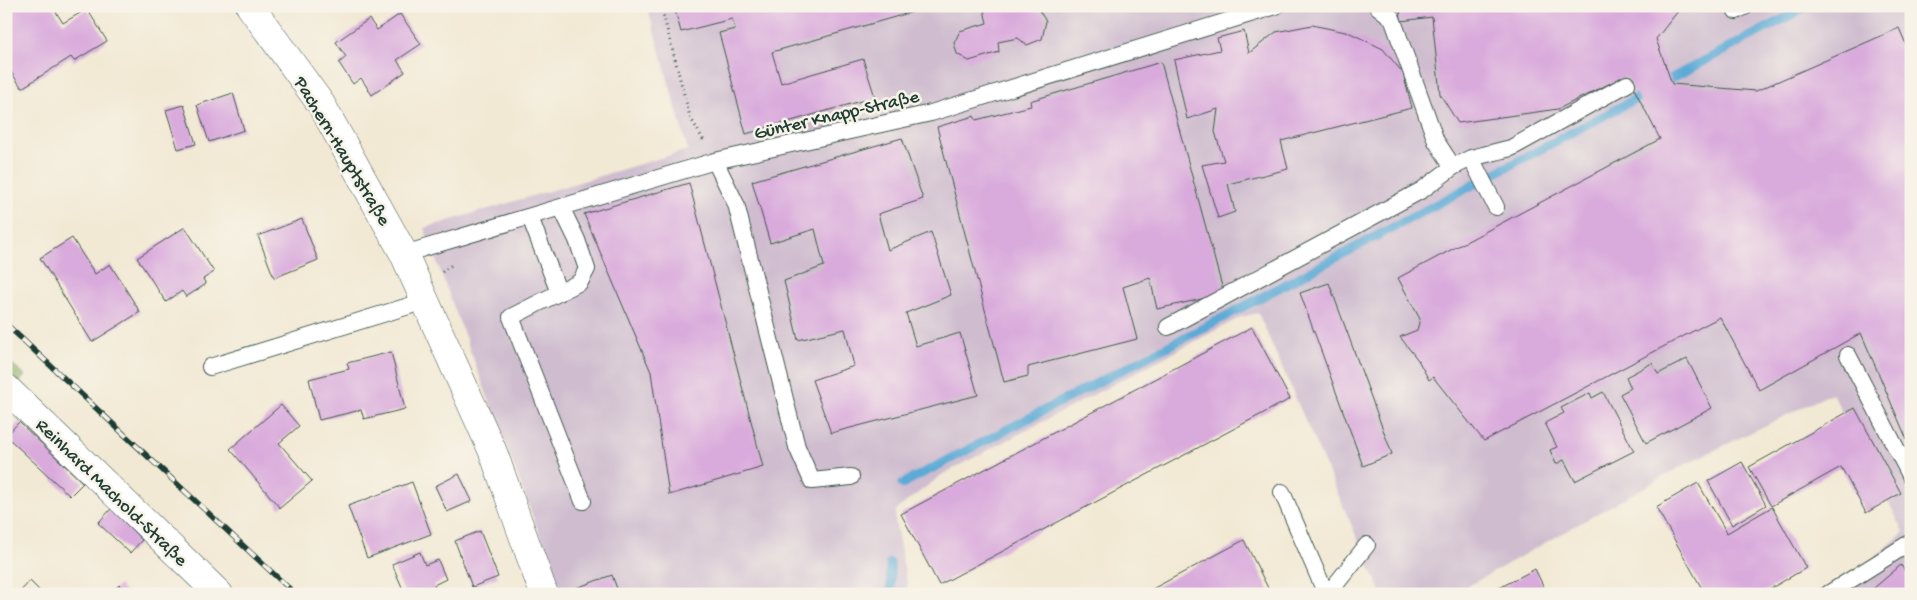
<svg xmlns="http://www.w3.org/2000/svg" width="1917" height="600" font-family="'Gochi Hand',sans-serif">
	<rect width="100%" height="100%" fill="#f7f3e8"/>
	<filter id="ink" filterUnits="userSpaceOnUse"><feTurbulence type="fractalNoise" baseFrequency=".02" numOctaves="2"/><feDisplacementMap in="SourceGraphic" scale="10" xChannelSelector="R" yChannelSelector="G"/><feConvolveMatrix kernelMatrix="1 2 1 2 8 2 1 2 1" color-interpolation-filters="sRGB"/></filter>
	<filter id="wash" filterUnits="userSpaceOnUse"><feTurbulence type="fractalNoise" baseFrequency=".0096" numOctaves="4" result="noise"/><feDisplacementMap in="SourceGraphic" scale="20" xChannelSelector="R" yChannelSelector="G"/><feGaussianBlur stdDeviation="1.12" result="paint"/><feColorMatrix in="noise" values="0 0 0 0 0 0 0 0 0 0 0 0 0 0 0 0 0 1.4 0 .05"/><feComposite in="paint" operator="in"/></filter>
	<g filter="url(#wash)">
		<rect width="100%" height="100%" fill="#f2e9d4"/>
		<!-- industrial -->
		<path fill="#cfbdcf" d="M647,6h1264v588h-78l71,-62 -72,-139 -150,73 -228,128h-72l-124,-281 -17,4 -298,157 -47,36 -1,10 14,74h-347l-138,-366 264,-78z"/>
		<!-- forest -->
		<path fill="#8daf62" stroke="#56764b" d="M6,359l19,16 -19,26z"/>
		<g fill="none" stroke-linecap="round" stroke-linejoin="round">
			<!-- stream -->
			<path stroke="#5caad5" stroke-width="9" d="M1670,79l138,-73
				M902,484l303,-157 432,-229
				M890,563l1,31"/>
		</g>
		<g id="blocks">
			<!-- building -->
			<path fill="#d9aadc" d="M6,6h46l11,17 24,-14 20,32 -33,20 -3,-4 -49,31 -16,-23z
				M674,6h256v1l-158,45 9,31 82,-24 12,38 -129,37 -27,-101 16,-4 -3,-10 -51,13z
				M983,6h53l10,15 -4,18 -15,6 -9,-7 -20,4 1,10 -30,9 -12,-7 -3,-11 6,-12 27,-8z
				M1400,6h282l-26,33 16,45 84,7 143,-63 12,28v32l-3,1 3,5v355l-50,-116 -102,57 -39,-73 -236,124 -51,-64 -4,3 -11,-20 -18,-23 17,-7 3,-11 -22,-41 262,-139 -33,-64 -69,34 -100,14 -18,-29 -8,-77 -31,4z
				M400,14l21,30 -24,16 8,12 -33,23 -11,-17 -8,6 -14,-21 7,-6 -10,-15 33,-23 8,11z
				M1312,25l38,8 33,16 20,24 9,35 -131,33 7,28 -60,15 7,28 -17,6 -16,-53 22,-4 -9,-29 3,-23 -31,10 -13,-59 46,-10 -3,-12 27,-7 5,22 27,-21z
				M1161,62l63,232 -67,15 -7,-31 -27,9 14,52 -109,28v9l-24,6 -67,-255 37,-11 2,4 55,-14 -1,-5z
				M233,93l11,37 -35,12 -12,-37z
				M184,105l12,39 -18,5 -12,-39z
				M902,138l21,61 -45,15 10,36 43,-18 20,63 -45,18 10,33 44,-13 18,62 -147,38 -19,-53 42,-14 -9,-37 -47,11 -14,-59 40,-15 -9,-37 -45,14 -18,-62z
				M689,183l74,284 -94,28 -18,-123 -67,-158z
				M302,219l16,41 -44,18 -16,-42z
				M185,227l29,45 -11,7 3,5 -20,13 -4,-6 -16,11 -29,-44z
				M72,238l23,36 15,-10 30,48 -48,30 -52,-84z
				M1329,283l63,171 -29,12 -63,-173z
				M1252,327l38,72 -351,186 -38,-71z
				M391,352l14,57 -41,10 -3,-9 -42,10 -10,-41 40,-10 -2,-6z
				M1687,359l25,49 -66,35 -26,-49 11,-6 -5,-11 26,-14 6,11z
				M1603,392l31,59 -59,30 -11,-21 -8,4 -6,-14 7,-3 -12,-24 19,-10 -3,-5 29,-15 2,5z
				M281,405l18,21 -20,17 33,38 -32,27 -50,-59z
				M1855,408l46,85 -35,20 -25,-46 -70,39 -22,-39z
				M19,422l64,61 -13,13 -64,-60z
				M1742,462l24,43 -34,20 -24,-44z
				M459,474l13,27 -25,11 -12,-26z
				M412,482l19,52 -64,24 -19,-52z
				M1698,483l29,50 45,-26 34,61 -45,26h-56l-49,-87z
				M111,509l31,31 -12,13 -32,-30z
				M480,531l18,46 -26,10 -17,-46z
				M1244,540l27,54h-128z
				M420,552l5,13 13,-5 8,19 -12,6 3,9h-32l-13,-30z
				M1901,565l10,16v13h-44z
				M1535,569l12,25h-59z
				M612,575l7,19h-41l-2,-6z
				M30,581l13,13h-25z
				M119,585l8,9h-17z"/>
		</g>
	</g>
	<g filter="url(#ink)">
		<use href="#blocks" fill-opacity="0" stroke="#3f574c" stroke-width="1"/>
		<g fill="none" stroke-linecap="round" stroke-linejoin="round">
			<!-- lane casing -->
			<g stroke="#3f574c" stroke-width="18">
				<path id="lane" d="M1377,6l15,12 44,123 17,26 18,-9 40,-10 116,-64
					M1736,11l10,-5
					M1471,158l25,49
					M715,161l21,43 61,243 15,34 39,-4
					M561,207l16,33 10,29 -7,13 -69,35 72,184
					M530,217l29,76
					M404,254l311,-93 216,-48 345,-107
					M1168,327l254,-137 31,-23
					M1848,355l63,122
					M210,367l215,-66
					M1282,492l44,102
					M1328,594l39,-49
					M1828,594l83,-52"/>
			</g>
			<!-- street casing -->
			<g stroke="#3f574c" stroke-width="29">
				<path id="street" d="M6,388l213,206"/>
			</g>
			<!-- secondary casing -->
			<g stroke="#3f574c" stroke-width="29">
				<path id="secondary" d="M250,6l71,98 83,150 89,198 51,142"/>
			</g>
			<!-- path -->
			<path stroke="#3f574c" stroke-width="3" stroke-dasharray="1 4" stroke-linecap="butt" d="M661,6l29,111 14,24
				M442,272l11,-8"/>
			<!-- lane -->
			<use href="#lane" stroke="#fff" stroke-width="16"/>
			<!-- street -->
			<use href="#street" stroke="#fff" stroke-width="28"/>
			<!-- secondary -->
			<use href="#secondary" stroke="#fff" stroke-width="28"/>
			<!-- rail casing -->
			<g stroke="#1f3d34" stroke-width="5.5">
				<path id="rail" d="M6,324l289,270"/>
			</g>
			<!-- rail -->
			<use href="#rail" stroke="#f7f3e8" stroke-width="4" stroke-dasharray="11" stroke-linecap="butt"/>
		</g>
	</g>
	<g text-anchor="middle" stroke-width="5" stroke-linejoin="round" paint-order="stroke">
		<!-- street labels -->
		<g font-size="19" fill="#1f3d34" stroke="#f7f3e8">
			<text transform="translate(836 113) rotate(-13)" y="7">Günter Knapp-Straße</text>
			<text transform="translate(344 150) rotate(59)" y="7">Pachern-Hauptstraße</text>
			<text transform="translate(113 491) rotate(44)" y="7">Reinhard Machold-Straße</text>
		</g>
	</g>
	<!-- margin -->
	<rect width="1917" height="600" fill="none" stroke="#f7f3e8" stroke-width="25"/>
</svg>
